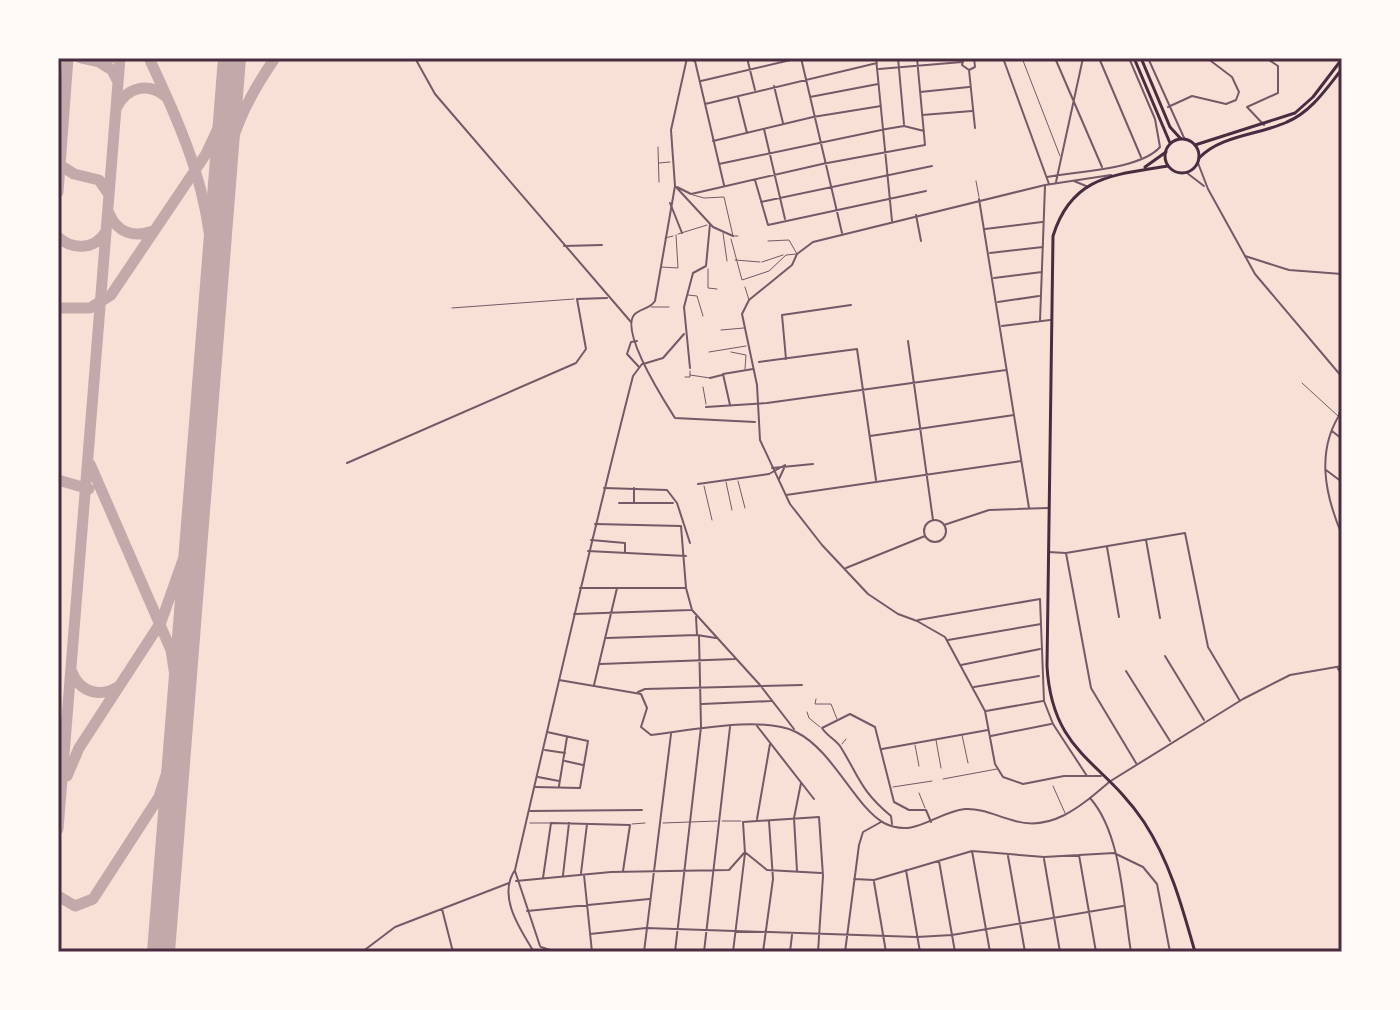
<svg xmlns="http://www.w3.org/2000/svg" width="1400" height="1010" font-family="'Asap Condensed',sans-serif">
	<rect width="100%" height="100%" fill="#f7e1d7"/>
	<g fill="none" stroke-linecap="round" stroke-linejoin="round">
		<!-- taxiway -->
		<path stroke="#c3aaaa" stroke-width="11" d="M81,58l18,4 12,-4
			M149,58c38,82 62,136 65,229
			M232,58v3
			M99,62l13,8 5,10
			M117,107c10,-20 31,-25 48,-11
			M60,165l14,9 25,6 9,13
			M223,179c8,-47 25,-82 52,-121
			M58,192l10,-134
			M109,213c8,20 25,25 44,18
			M58,237c14,13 36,13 47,-4
			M58,308h32l21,-13 95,-141 13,-28 12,-50
			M90,464l81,186 9,59
			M58,480l31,9
			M72,672c8,21 29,26 47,14
			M67,776l12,-28 82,-126 34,-96
			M58,829l62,-771
			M58,896l17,10 18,-7 66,-102 19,-59"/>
		<!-- runway -->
		<path stroke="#c3aaaa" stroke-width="28" d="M161,952l71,-894"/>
		<!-- service -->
		<path stroke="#755966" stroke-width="1" d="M658,147l1,35
			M659,163l11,-1
			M976,181l3,16
			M693,195l11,3 20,-1 9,39h5
			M723,233l4,28
			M678,234l29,-9
			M665,238l8,-2
			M731,239l11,41 27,-9 17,-16 11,-1 -8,-14 -21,1
			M762,262l21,-7
			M661,267l17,1 -2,-33
			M688,295l9,1 6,20
			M651,307h18
			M452,308l122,-9
			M721,330l23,-2
			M685,377h5v-6
			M1302,383l36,33
			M738,481l7,27
			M726,482l6,28
			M704,486l8,34
			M816,699l-1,5h16l6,15
			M807,712l2,6 11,9
			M962,735l6,28
			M936,740l5,28
			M842,744l4,-5
			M915,745l4,21
			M943,779l54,-10
			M1053,786l12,27
			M893,787l39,-6
			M919,793l6,15
			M722,821h19
			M530,823h21
			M663,823l54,-2
			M632,824l13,-1"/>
		<!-- pedestrian -->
		<path stroke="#755966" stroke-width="1" d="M1022,58l38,98
			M735,260l25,2
			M708,269v19l9,1
			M745,287l4,13
			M709,352l37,-6
			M731,352l15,3 -1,14
			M690,375l20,3
			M703,387l3,17"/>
		<!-- minor -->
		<path stroke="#755966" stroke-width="2" d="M415,58l20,36 196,228
			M687,58l8,3 29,124
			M747,58l8,32
			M801,58l41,175
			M876,58l16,163
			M898,58l6,66
			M964,58l-2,7 7,5 6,-3 -1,-9
			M1003,58l46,126
			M1055,58l47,109
			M1099,58l42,99
			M1148,58l37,82
			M879,69l83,-7
			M969,70l6,58
			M701,81l98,-23
			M774,86l9,37
			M920,92l49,-5
			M738,97l9,36
			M810,97l68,-13
			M705,104l172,-41
			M1168,107l24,-11 34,8 10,-4 3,-8 -7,-15 -25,-19
			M922,115l50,-4
			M1264,125l-17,-18 31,-14v-27l-12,-8
			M764,129l21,90
			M713,141l100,-24 68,-11
			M719,164l167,-35 18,-3 20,5
			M1047,177c29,-6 93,-7 113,-30l-5,-28 -26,-61
			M755,180l13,45 158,-34
			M1056,182l27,-124
			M676,187l37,40 20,9
			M677,187l14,7 9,-2 122,-28 103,-19 -8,-87
			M979,199l50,309
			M761,202l171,-36
			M670,203l12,30
			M916,215l5,26
			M985,229l57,-7
			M564,246l38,-1
			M990,253l53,-6
			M1245,256l44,14 53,4
			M994,278l48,-6
			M998,302l41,-6
			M1040,321l5,-135
			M1002,326l48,-6
			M637,341l-6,1 -4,12 12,13
			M908,341l25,179
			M786,359l-4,-44 69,-10
			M759,362l98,-13 19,131
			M643,364l20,-6 21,-24
			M690,368l-6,-61 9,-34 13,-7 4,-42
			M710,378l12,-3
			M730,405l-7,-31 30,-5
			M706,407l61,-4 239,-33
			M1342,411c-27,39 -17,84 0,124
			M1339,415l3,-14
			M1332,431l10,8
			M870,436l144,-21
			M347,463l229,-100 10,-14 -9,-50 30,-1
			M772,468l41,-4
			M1326,470l16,12
			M779,479l6,-13
			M698,484l71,-10 16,-9
			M604,488l63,2 10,13 13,40
			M634,488v14
			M786,495l235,-34
			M619,503h54
			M924 531a11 11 0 1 1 22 0a11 11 0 1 1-22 0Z
			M595,524l86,2 5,62 6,22 68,75 34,44
			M944,525l45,-15 59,-2
			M591,540l34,3v9
			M1146,540l14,78
			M1107,547l12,70
			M588,551l98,5
			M1048,552l18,1 119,-20 23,114 32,54
			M1066,553l25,135 45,75
			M846,568l79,-32
			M580,588h105
			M574,614l117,-4
			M696,617l1,18 19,3
			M918,620l122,-21 4,102 9,23 34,52
			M607,638l90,-3
			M948,640l93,-16
			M1165,656l39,64
			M600,664l135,-5
			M961,665l79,-16
			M1337,667l5,8
			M1126,671l44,70
			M594,685l23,-97
			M974,687l65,-11
			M638,692l7,-3 157,-4
			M702,704l69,-3
			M986,711l57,-10
			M757,726l57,73
			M991,736l60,-12
			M882,749l106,-19
			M545,750l20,3
			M565,761l18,4
			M538,777l21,4
			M1109,782l134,-83 47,-24 52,-9
			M559,786l8,-49
			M535,787l45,1 8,-47 -41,-9
			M1090,798c32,36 33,107 41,154
			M530,811l112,-1
			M757,819l13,-75
			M892,824l-1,-8c-31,-26 -31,-38 -51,-70 -5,-7 -13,-10 -18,-18l28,-14 25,13 19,75 15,8h17l5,12
			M972,851l18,101
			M746,853l21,17 54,3
			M1079,855l17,97
			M1008,856l17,96
			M1044,859l16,93
			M939,861l16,91
			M906,870l14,82
			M797,871l-3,-53 7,-35
			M581,873l6,-49
			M563,875l6,-52
			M584,875l8,77
			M543,878l8,-55 79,2 -7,46
			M854,879l20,1 98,-29 72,6 70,-4 29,14 14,17 13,68
			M516,881l95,-9 118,-2 15,-17
			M874,882l12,70
			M442,909l11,43
			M527,911l122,-12
			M590,934l56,-6 271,9 35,-2 171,-29
			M362,952l33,-25 114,-44
			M644,952l27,-218
			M675,952l26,-225 -2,-91
			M704,952l26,-225
			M733,952l12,-99 -2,-31 76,-5 4,59 -5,76
			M763,952l10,-73 -4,-58
			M790,952l2,-17
			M845,952l14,-107 4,-13 18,-10"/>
		<!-- tertiary -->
		<path stroke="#755966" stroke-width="2" d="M687,58l-16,72 4,56 -20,115c-6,9 -15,7 -21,14 -14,18 31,87 41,103l80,4
			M1198,163l10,26 47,85 87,103
			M1187,173l17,13
			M1074,181l12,5
			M559,680l82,14 6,14 -6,19 10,8c37,-4 111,-20 145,-3 37,18 59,75 88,91 31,16 52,-11 81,-14 16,-1 32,7 47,11 38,13 68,-13 96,-37
			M1101,776h-37l-41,8 -20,-7 -8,-13 -10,-53 -40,-74 -28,-16 -19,-7 -30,-20 -46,-49 -32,-41 -30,-64 -3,-55 -15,-71 7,-14 43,-35 5,-11 16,-12 232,-57 66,-10
			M515,871l25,75
			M541,947l15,5
			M534,952c-14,-23 -37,-56 -19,-82 38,-165 76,-330 118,-494l9,-12"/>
		<!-- secondary -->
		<path stroke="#4a2c40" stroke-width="3" d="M1195,145l100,-32 18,-16 29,-38
			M1199,158c22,-23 60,-23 88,-36 24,-10 39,-33 55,-53
			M1168,166c-53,9 -96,9 -115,70l-6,430c5,88 56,94 97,156 26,40 38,84 51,130
			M1145,167l21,-15"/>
		<!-- primary -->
		<path stroke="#4a2c40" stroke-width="3" d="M1134,58l36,85
			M1141,58l29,69 11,12
			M1165 156a17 17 0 1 1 34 0a17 17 0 1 1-34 0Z"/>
	</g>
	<!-- border -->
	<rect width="1400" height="1010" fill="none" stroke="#fffaf5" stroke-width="120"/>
	<rect x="60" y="60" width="1280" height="890" fill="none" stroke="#4a2c40" stroke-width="3"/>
</svg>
